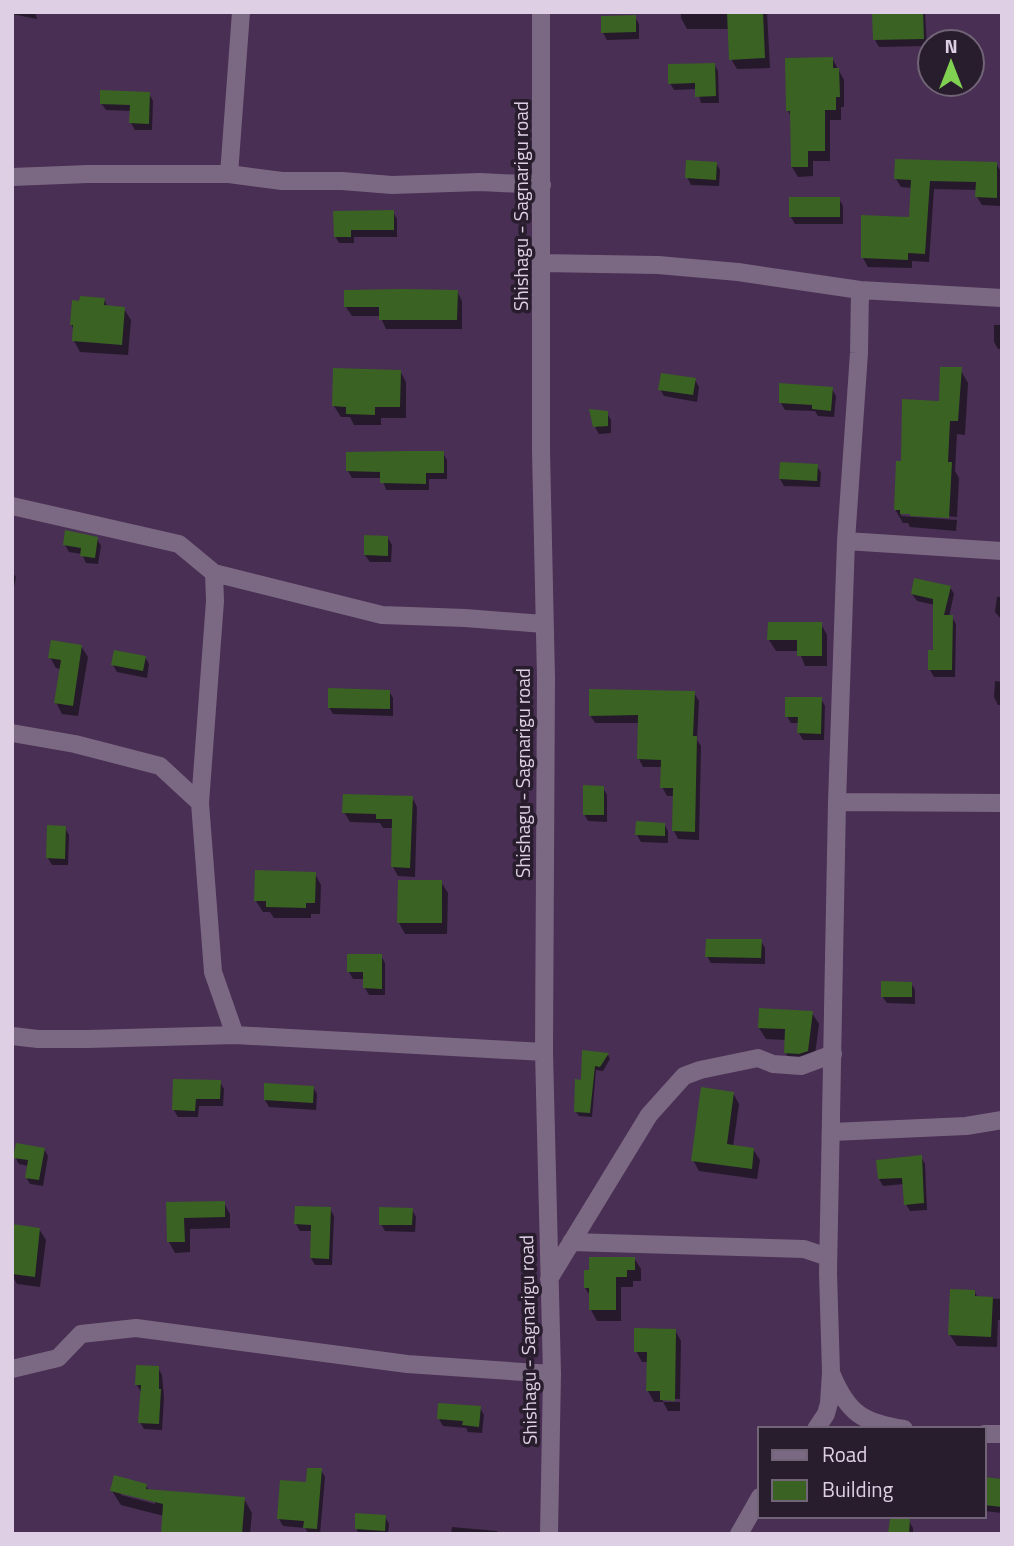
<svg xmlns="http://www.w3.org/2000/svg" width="1014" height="1546" font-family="'Titillium Web',sans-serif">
	<rect width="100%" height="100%" fill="#482f53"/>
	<!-- shadow -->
	<path fill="#0007" fill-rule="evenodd" d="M12,12h23l2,7 -25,-5z
		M681,12h86l3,56 -33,1 -6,-10 -2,-30h-42l-6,-11z
		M874,12h51l2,34 -48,1 -4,-7z
		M635,17l4,7v15l-32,1 -4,-7z
		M973,40l2,14h-3v-12h-20z
		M832,58l12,22v27h-3v13h-11v41h-17v15l-15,1 -6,-10v-49l-4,-7z
		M714,64l4,7 1,32h-18l-4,-14 -23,1 -4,-7z
		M149,94l4,7 -1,29h-17l-4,-7v-12l-25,-1 -5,-7z
		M716,163l4,7 -1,16 -28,-1 -4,-8z
		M996,163l5,9 -1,34 -18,-1 -5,-8v-7l-43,-1 -5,73 -17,-1v7l-44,-1 -5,-9 47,-40 2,-30 -11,-1 -5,-8z
		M839,199l4,7v18h-48l-4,-7z
		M393,212l4,7v18h-43v6h-15l-4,-7z
		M457,291l5,10v28h-76l-6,-13h-28l-6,-9z
		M104,299l4,9 16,1 7,11 -3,35 -48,-3 -6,-11v-11l-3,-6z
		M994,325h8v24h-4l-4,-7z
		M960,369l8,14 -3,52 -8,-1 -2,37 4,7 -2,39 -56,-5v4l56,4 -1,11 -46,-4 -2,-4h-5l-8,-14 8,-46z
		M400,371l6,11v36h-25v7h-27l-4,-8h-9l-7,-11z
		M695,380l4,7 -2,15 -33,-6 -4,-7z
		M832,389l4,7 -2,21 -16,-1 -3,-5 -30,-1 -4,-7z
		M607,413l4,7v13l-12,1 -4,-7z
		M443,453l4,7v19h-18v11h-43l-4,-12h-30l-4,-7z
		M817,466l4,7 -1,14 -36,-1 -4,-7z
		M387,537l5,8 -1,17h-21l-5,-7z
		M97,539l4,7 -3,18 -12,-1 -4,-9 -13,-2 -4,-7z
		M12,572l4,5 -4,19z
		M950,587l4,7 -5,23h3l4,7 -1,53h-21l-4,-7 4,-19 1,-46 -18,-4 -5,-7z
		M997,597h5v23l-7,-8z
		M821,624l6,11v31h-22l-6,-15h-23l-7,-11z
		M81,646l7,11 -10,59 -16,-2 -6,-12 5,-33 -5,-1 -6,-11z
		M145,657l4,7 -2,14 -30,-6 -4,-7z
		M995,681l7,1v23h-4l-4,-8z
		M389,691l4,7v18l-60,-2 -4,-7z
		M694,693l5,8 -2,39 4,6 -2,94 -21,-1 -4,-8 1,-35h-8l-5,-9 1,-20h-20l-4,-8 1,-36h-45l-5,-8z
		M821,699l4,7 -1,34h-21l-4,-7v-10h-8l-4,-7z
		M603,788l4,7v27l-19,-1 -4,-7z
		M412,797l5,10 -2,70 -17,-1 -5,-9 1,-39h-11l-3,-5 -30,-1 -6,-10z
		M664,824l4,7v12l-27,-1 -4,-7z
		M65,828l4,7 -1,30h-16l-4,-7z
		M315,874l6,11 -1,29h-9v4h-37l-4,-6h-7l-7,-11z
		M441,882l7,11 -1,41h-42l-6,-11z
		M761,941l4,7v16l-54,-1 -4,-7z
		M381,956l4,7v32h-16l-4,-7v-9h-12l-4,-7z
		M911,983l4,7v14l-28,-1 -5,-7z
		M812,1013l7,11 -5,38 -22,2 -6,-11v-13l-20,-1 -7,-11z
		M584,1052l24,3 2,4 -7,12 -7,-1 -4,47 -13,-1 -3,-4 6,-31z
		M220,1082l4,7 -1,17h-24l-1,11h-20l-4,-7z
		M313,1087l4,7 -1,16 -47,-3 -4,-7z
		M733,1093l6,11 -6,43 20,2 7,11 -3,19 -58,-8 -6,-11z
		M44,1149l4,7 -5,30 -13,-2 -4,-7 2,-11 -9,-2 -4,-7z
		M921,1157l4,7 2,46 -17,1 -4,-7 -2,-20 -21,2 -4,-7z
		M224,1203l6,11v14l-40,1v23l-15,1 -6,-11 -1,-38z
		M330,1209l4,7 -2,49h-17l-4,-7 1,-27h-12l-4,-7z
		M412,1210l4,7 -1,15 -30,-1 -4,-7z
		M39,1229l7,11 -6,47 -23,-3 -5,-9v-12z
		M634,1258l7,11v12h-8v6h-12v34h-24l-6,-11v-13l-6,-9z
		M974,1291l4,7 24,1v21h-4l-1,27 -40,-1 -7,-11z
		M675,1330l6,11 -1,58h-17v3h17v9h-12l-5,-9h-9l-6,-11 1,-29h-7l-6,-11z
		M158,1368l4,7 2,23 -2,32 -18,-1 -4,-7 1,-30 -4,-7z
		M480,1408l4,7 -2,18 -14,-1 -2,-4 -23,-2 -4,-7z
		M321,1470l4,7 -5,57h-11l-4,-6 -22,-2 -4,-7z
		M984,1479l18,2v32l-18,-2z
		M146,1485l3,6 95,8 8,14 -2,21h-87l1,-18 -43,-11 -9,-14zM121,1492l34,8v4l-34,-9z
		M385,1517l4,7 -1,10h-29l-3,-6z
		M909,1521l4,7v6h-23z
		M452,1527l45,4 2,3h-48z"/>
	<!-- building -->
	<path fill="#3a6223" d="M727,12h36l2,46 -36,2z
		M872,12h51l1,27 -51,1z
		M636,15v17l-35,1v-17z
		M833,57v11h6l1,29h-4v13h-11v41h-17v16h-17l-1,-56h-4l-1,-53z
		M715,63l1,33 -21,1v-14l-27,1v-20z
		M100,90l50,2 -1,32 -20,-1 1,-18 -30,-1z
		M895,159l102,3v36l-22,-1 1,-15 -46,-1 -5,73 -17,-1v7l-47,-2v-43l48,2 2,-37 -17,-1z
		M686,160l31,2 -1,18 -31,-2z
		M789,197h51v20h-51z
		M394,210v20h-43v7h-17l-1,-26z
		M402,289l56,1 -1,30h-78v-13h-35v-17z
		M80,296l25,2 -1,7 21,2 -3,38 -50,-4 1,-16h-3l2,-25 7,1z
		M940,367h22l-4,54h-8l-2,41h4l-3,56 -39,-2v-2h-10v-4h-6l2,-49h5l1,-62 37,2z
		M333,368l68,2 -1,37h-25v8l-29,-1v-7l-14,-1z
		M661,373l35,5 -3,17 -35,-5z
		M779,383l54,4 -2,24 -19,-2v-4l-33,-2z
		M589,409l19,2v15l-15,1z
		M405,451h39v22h-18v11l-46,-1v-11l-34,-1v-19z
		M780,462l38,2 -1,17 -38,-2z
		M65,530l33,7 -3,21 -15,-2 1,-8 -18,-3z
		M364,535l24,1v20l-24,-1z
		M914,578l37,8 -7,29h9l-1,55h-24v-20h5v-51l-22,-5z
		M768,622h54v34h-25v-16h-30z
		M51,640l31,5 -9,61 -19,-3 7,-43 -13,-2z
		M114,650l32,6 -3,15 -32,-6z
		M328,688l62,2v19l-62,-1z
		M589,689l106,2 -2,45h4l-2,96 -23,-1 1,-43h-13l1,-28 -24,-1 1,-44 -49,1z
		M785,697h37l-1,37 -24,-1 1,-16h-13z
		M583,785l21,1v29h-21z
		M343,794l70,2 -3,72 -19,-1 1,-48h-16v-5l-34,-1z
		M636,821l29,2v13l-30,-1z
		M47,825l19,1 -1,33 -19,-1z
		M255,870l61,2 -1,31h-9v5l-40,-1v-6h-12z
		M398,880h44v43h-45z
		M706,939h56l-1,19 -56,-1z
		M347,954h35v35l-19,-1v-16h-16z
		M881,981l31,1v15h-31z
		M759,1008l54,3 -5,40 -9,3 -15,-1 1,-24 -27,-1z
		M582,1050l27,3 -9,14 -5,-1 -5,47 -16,-1 1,-33 6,1z
		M173,1079l48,1 -1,19h-24l-1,12 -23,-1z
		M264,1083l50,3 -1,17 -49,-3z
		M701,1087l33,5 -7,52 27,4 -2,21 -61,-8z
		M16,1143l29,5 -6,32 -14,-2 3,-18 -15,-2z
		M922,1155l2,48 -20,2 -2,-27 -24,1 -2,-19z
		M225,1201v16l-41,1 1,24h-18l-1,-40z
		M295,1206l36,1 -2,52 -19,-1 1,-33 -17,-1z
		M379,1207l34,1 -1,17h-33z
		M12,1224l28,4 -5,49 -23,-3z
		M589,1257h46v13h-8v7h-11v33h-27v-22h-5v-18h5z
		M950,1289l25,1v6l18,1 -2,40 -43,-2z
		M634,1328l42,1 -1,72 -15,-1v-9h-14l1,-39h-13z
		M136,1365l23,1v23h2l-2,35 -21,-1 3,-38h-6z
		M438,1403l43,3 -2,21 -17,-2 1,-4 -26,-2z
		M307,1468h15l-5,61 -14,-1 1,-7 -27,-2 3,-39 26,2z
		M114,1475l33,9 -1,5 99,8 -3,37h-81l2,-30 -53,-13z
		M984,1477l18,2v28l-18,-2z
		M355,1513l31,2 -1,16 -30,-2z
		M890,1519h20l-1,15h-21z"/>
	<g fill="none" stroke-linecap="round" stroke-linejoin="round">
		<!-- minor -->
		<path stroke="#7b6983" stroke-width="18" d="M541,12v439l5,227 -2,374 8,322 -3,160
			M229,174l12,-162
			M12,177l76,-3h141l53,7h60l50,4 88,-3 62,3
			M542,263l116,2 80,7 122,18 142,8
			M12,506l167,38 35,29 1,28 -15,202
			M846,541l156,10
			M214,573l168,42 83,3 79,6
			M12,733l63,11 85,22 40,37 13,169 22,63
			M837,802l165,1
			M12,1036l26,3h50l147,-4 309,17
			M832,1132l134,-6 36,-6
			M571,1242l233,7 24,8
			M549,1279l100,-164 35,-39 16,-6 58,-12 15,6 28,2 32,-12
			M12,1369l46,-11 23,-24 55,-6 271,36 145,10
			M832,1375c16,39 32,48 72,54
			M816,1429l10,-15 3,-11 2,-31 -3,-99 9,-471 9,-261 13,-188 1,-63
			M984,1434h18
			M739,1534l21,-37"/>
	</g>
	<g text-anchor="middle" stroke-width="7" stroke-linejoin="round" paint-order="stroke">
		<!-- street labels -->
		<g font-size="19" fill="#decfe5" stroke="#281d2d">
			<text transform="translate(521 206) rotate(-90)" y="7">Shishagu - Sagnarigu road</text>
			<text transform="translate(523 773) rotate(-90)" y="7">Shishagu - Sagnarigu road</text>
			<text transform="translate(528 1340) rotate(-91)" y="7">Shishagu - Sagnarigu road</text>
		</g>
	</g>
	<!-- border -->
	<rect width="1014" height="1546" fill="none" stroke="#decfe5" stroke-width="28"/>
	<!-- legend -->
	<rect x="758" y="1427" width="228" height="91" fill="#281d2d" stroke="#716477" stroke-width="2"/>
	<rect x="772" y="1450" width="35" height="10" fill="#7b6983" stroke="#716477" stroke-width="2"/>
	<text x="822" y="1462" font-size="21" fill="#decfe5">Road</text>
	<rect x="772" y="1480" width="35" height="21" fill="#3a6223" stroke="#716477" stroke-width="2"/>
	<text x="822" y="1497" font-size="21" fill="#decfe5">Building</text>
	<!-- north arrow -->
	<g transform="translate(951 63)"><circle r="33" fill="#281d2d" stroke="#716477" stroke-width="2"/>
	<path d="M0-5L12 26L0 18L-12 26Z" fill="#80d051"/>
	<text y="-10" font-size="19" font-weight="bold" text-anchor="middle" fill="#decfe5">N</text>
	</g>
</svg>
